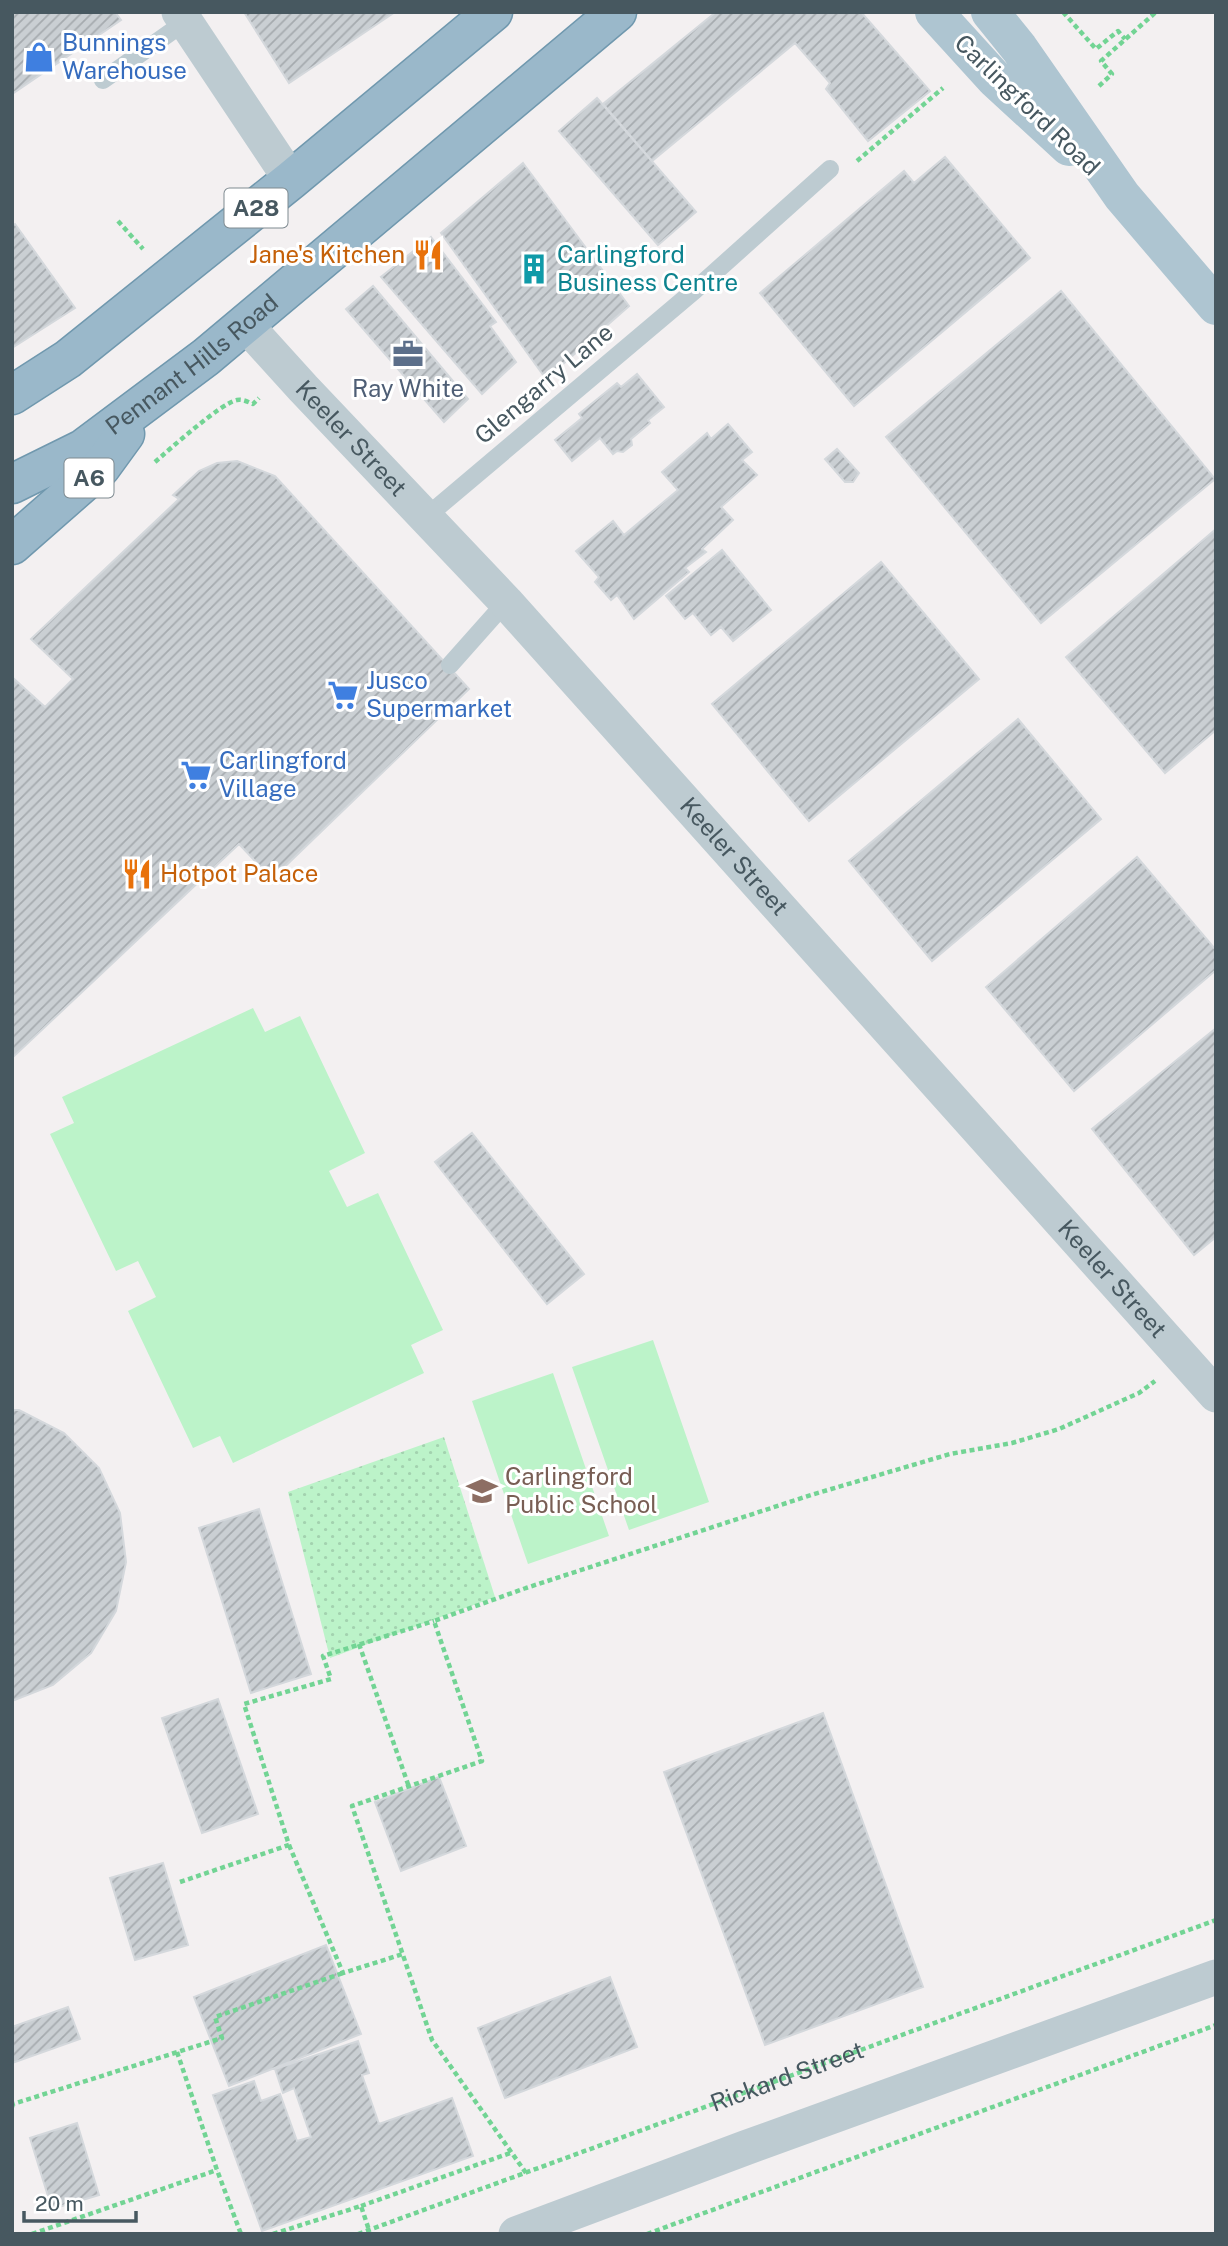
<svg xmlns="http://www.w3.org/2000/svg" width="1228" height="2246" font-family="'Public Sans',sans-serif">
	<defs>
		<pattern id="grass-dots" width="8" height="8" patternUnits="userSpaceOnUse" patternTransform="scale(1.75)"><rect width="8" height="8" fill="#bcf3c9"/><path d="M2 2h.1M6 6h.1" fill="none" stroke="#a3d2af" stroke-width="1.8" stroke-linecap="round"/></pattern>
		<pattern id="building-hatch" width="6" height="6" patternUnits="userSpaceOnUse" patternTransform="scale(1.75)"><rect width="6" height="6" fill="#cacfd3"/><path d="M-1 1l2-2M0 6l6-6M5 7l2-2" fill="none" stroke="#a6abaf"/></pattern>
	</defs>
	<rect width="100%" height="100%" fill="#f3f0f1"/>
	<!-- grass -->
	<path fill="url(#grass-dots)" d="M444,1437l51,160 -165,61 -42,-166z"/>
	<!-- garden -->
	<path fill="#bcf3c9" d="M253,1008l12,24 35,-16 65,137 -36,18 18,36 31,-14 65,137 -32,15 13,28 -191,90 -13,-27 -27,12 -65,-137 28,-14 -18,-36 -22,10 -66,-137 24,-11 -12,-26z
		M653,1340l56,162 -80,28 -57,-163z
		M553,1373l56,163 -81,28 -56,-163z"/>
	<!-- building -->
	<path fill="url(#building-hatch)" stroke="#d4d8dc" stroke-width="2" d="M12,12h103l6,8 -109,74z
		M244,12h151l-106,71z
		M716,12h145l69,79 -62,50 -42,-52 4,-6 -35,-40 -143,118 -49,-57z
		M597,98l99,114 -38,33 -99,-114z
		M945,157l85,101 -176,148 -94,-113 144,-122 10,12z
		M523,163l106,143 -83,73 -105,-146z
		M15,224l60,84 -63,40v-122z
		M431,237l65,85 -6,4 26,36 -34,32 -101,-117z
		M373,286l95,113 -24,23 -98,-113z
		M1061,291l154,188 -174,144 -155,-186z
		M637,374l27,33 -16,13 2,3 -19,16 1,6 -9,7 -6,-1 -4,3 -13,-16 -28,23 -17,-21 27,-22 -3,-4 38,-31 4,4z
		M728,424l24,28 -10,8 15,15 -36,32 12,13 -31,29 4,3 -21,16 4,4 -55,47 -17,-24 -6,5 -16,-18 4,-5 -23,-26 37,-30 11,14 54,-45 -16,-18 45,-39 4,6z
		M837,449l22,24 -6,9h-8l-20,-23z
		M237,461l38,15 194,213 -197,190 -33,-35 -227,214v-381l33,30 28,-28 -42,-40 148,-140 -6,-4 26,-24 18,-8z
		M1216,529v201l-51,43 -99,-116z
		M722,550l49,60 -38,31 -12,-14 -10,8 -18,-22 -8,6 -19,-23z
		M881,562l98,117 -170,142 -97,-117z
		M1018,719l83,100 -169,142 -83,-100z
		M1137,857l79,93v20l-142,121 -88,-104z
		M1216,1028v209l-22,18 -102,-126z
		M472,1133l112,141 -37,30 -112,-142z
		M12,1410h7l45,23 35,35 21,45 6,49 -10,49 -25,42 -38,32 -41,16z
		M259,1509l52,165 -60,19 -52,-165z
		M218,1699l40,115 -56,19 -40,-115z
		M823,1713l100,274 -158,58 -101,-273z
		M439,1777l27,69 -65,25 -26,-69z
		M163,1863l25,82 -53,15 -25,-82z
		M326,1945l35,89 -132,52 -35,-89z
		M610,1977l27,70 -132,51 -27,-70z
		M68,2007l12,32 -68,24v-36z
		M358,2041l11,32 -7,2 17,49 73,-26 21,58 -211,75 -49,-136 41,-14 7,20 19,-7 17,47 14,-4 -17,-49 -11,5 -8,-24z
		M77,2123l22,72 -47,14 -22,-71z"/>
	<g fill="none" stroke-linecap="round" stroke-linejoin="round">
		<!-- trunk casing -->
		<g stroke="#7098ae" stroke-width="41">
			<g id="trunk">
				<path d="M12,395l56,-36 223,-179 202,-168"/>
				<path id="s3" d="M12,484l71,-35 123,-92 411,-345"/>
				<path d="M12,545l89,-78 24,-33"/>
			</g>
		</g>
		<!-- path -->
		<g stroke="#72d494" stroke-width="4.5" stroke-dasharray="5 3.5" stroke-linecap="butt">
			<path d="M1063,12l33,37 22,-18 7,8"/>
			<path d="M1099,86l13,-12 -11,-13 55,-49"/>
			<path d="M857,161l86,-73"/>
			<path d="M118,221l25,28"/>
			<path d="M155,462c15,-13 66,-59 82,-62 6,-1 11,2 16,4l6,-6"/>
			<path d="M359,1644l50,143"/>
			<path d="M289,1845l54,128 60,-19"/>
			<path d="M180,1882l109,-37 -45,-141 87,-25 -8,-23 111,-35"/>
			<path d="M177,2052l40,118 24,64"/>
			<path d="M12,2107l1,-3 209,-66 -7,-21 128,-44"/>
			<path d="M526,2173l-94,-133 -80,-234 130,-45 -48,-140 92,-33 285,-93 139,-41 62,-11 47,-14 80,-36 16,-12"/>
			<path d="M361,2206l152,-54"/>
			<path d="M32,2234l185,-64"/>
			<path d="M273,2234l88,-28 8,24"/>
			<path id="s1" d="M358,2234l858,-314"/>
			<path d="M647,2234l569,-209"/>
		</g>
		<!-- service -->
		<path stroke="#bdcbd1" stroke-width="18" d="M103,80l82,-58
			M426,517l269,-227 135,-121
			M450,665l56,-63"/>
		<!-- minor -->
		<g stroke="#bdcbd1" stroke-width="35">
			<path d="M179,12l112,168"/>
			<path id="s2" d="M245,324l58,64 203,214 710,793"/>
			<path d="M516,2234l229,-86 471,-171"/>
		</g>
		<!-- primary -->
		<path stroke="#aec5d1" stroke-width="38" d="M934,12l61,67 74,68
			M990,12l29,36 103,148 94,110"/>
		<!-- trunk -->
		<use href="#trunk" stroke="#9ab8ca" stroke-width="38"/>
	</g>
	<!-- icons -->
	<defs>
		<g id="shop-bare" transform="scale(2.415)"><path d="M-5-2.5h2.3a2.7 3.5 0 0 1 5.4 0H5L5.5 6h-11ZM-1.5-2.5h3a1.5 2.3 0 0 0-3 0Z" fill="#3f7fe0" stroke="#fff" stroke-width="2.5" paint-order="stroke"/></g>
		<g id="restaurant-bare" transform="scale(2.415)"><path d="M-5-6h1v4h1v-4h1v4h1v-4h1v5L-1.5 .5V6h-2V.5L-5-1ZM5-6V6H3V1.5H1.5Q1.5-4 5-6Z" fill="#e8710a" stroke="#fff" stroke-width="2.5" paint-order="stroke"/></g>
		<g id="building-bare" transform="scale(2.415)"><path d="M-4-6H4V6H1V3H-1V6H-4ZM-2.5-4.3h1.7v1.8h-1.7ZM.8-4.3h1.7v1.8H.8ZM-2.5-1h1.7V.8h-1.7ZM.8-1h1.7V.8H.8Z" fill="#0f9aa8" stroke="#fff" stroke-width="2.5" paint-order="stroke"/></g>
		<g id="office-bare" transform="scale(2.415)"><path d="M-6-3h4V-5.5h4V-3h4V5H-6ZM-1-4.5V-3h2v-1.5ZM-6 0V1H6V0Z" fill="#5c6f8a" stroke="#fff" stroke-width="2.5" paint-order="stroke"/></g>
		<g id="supermarket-bare" transform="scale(2.415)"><path d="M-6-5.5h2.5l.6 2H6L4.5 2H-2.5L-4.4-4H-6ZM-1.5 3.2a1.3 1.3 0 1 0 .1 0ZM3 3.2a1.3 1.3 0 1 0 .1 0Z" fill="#3f7fe0" stroke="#fff" stroke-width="2.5" paint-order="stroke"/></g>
		<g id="school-bare" transform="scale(2.415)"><path d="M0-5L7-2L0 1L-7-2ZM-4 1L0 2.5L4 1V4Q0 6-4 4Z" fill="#8d6e63" stroke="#fff" stroke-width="2.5" paint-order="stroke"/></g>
	</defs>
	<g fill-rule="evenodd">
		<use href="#shop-bare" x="39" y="57"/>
		<use href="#restaurant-bare" x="428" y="255"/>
		<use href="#building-bare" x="534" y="269"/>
		<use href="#office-bare" x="408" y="354"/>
		<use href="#supermarket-bare" x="343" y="695"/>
		<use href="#supermarket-bare" x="196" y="775"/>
		<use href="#restaurant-bare" x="137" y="874"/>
		<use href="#school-bare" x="482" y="1491"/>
	</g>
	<g text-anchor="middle" stroke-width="6" stroke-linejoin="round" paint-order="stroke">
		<!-- shield labels -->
		<g fill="#fff" stroke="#7e8a90" stroke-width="2">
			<rect x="224.5" y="188.5" width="63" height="39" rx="5"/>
			<rect x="64.5" y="458.5" width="49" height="39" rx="5"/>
		</g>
		<g font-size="23" font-weight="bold" fill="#475860">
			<text x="256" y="216">A28</text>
			<text x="89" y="486">A6</text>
		</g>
		<!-- shop labels -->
		<g font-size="24" fill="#366cbe" stroke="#fff" text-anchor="start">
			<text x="62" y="51">Bunnings<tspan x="62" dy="28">Warehouse</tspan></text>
			<text x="366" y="689">Jusco<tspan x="366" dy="28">Supermarket</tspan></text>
			<text x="219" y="769">Carlingford<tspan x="219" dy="28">Village</tspan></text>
		</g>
		<!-- street labels -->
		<g font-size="24" fill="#475860" stroke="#fff">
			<text transform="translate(1027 105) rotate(44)" y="8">Carlingford Road</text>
			<text dy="8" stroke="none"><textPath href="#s3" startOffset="217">Pennant Hills Road</textPath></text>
			<text transform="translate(544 384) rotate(-40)" y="8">Glengarry Lane</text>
			<text dy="8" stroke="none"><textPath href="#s2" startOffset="156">Keeler Street</textPath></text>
			<text dy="8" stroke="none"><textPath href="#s2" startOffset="723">Keeler Street</textPath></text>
			<text dy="8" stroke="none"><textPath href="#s2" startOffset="1290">Keeler Street</textPath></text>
			<text dy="8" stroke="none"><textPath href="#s1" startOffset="457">Rickard Street</textPath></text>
		</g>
		<!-- food labels -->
		<g font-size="24" fill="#c56008" stroke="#fff" text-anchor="end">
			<text x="405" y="263">Jane's Kitchen</text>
			<text x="160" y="882" text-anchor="start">Hotpot Palace</text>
		</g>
		<!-- culture labels -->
		<g font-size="24" fill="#0d838f" stroke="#fff" text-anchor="start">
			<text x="557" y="263">Carlingford<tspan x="557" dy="28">Business Centre</tspan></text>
		</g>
		<!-- service labels -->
		<g font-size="24" fill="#4e5e75" stroke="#fff">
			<text x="408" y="397">Ray White</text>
		</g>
		<!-- education labels -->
		<g font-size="24" fill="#785e54" stroke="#fff" text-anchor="start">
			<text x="505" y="1485">Carlingford<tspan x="505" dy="28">Public School</tspan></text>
		</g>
	</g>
	<!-- border -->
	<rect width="1228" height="2246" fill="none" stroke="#475860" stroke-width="28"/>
	<!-- scale -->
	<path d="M24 2211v10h112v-10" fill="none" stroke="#475860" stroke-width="3.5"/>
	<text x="35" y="2211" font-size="21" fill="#475860" stroke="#ffffff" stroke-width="5" paint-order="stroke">20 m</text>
</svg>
